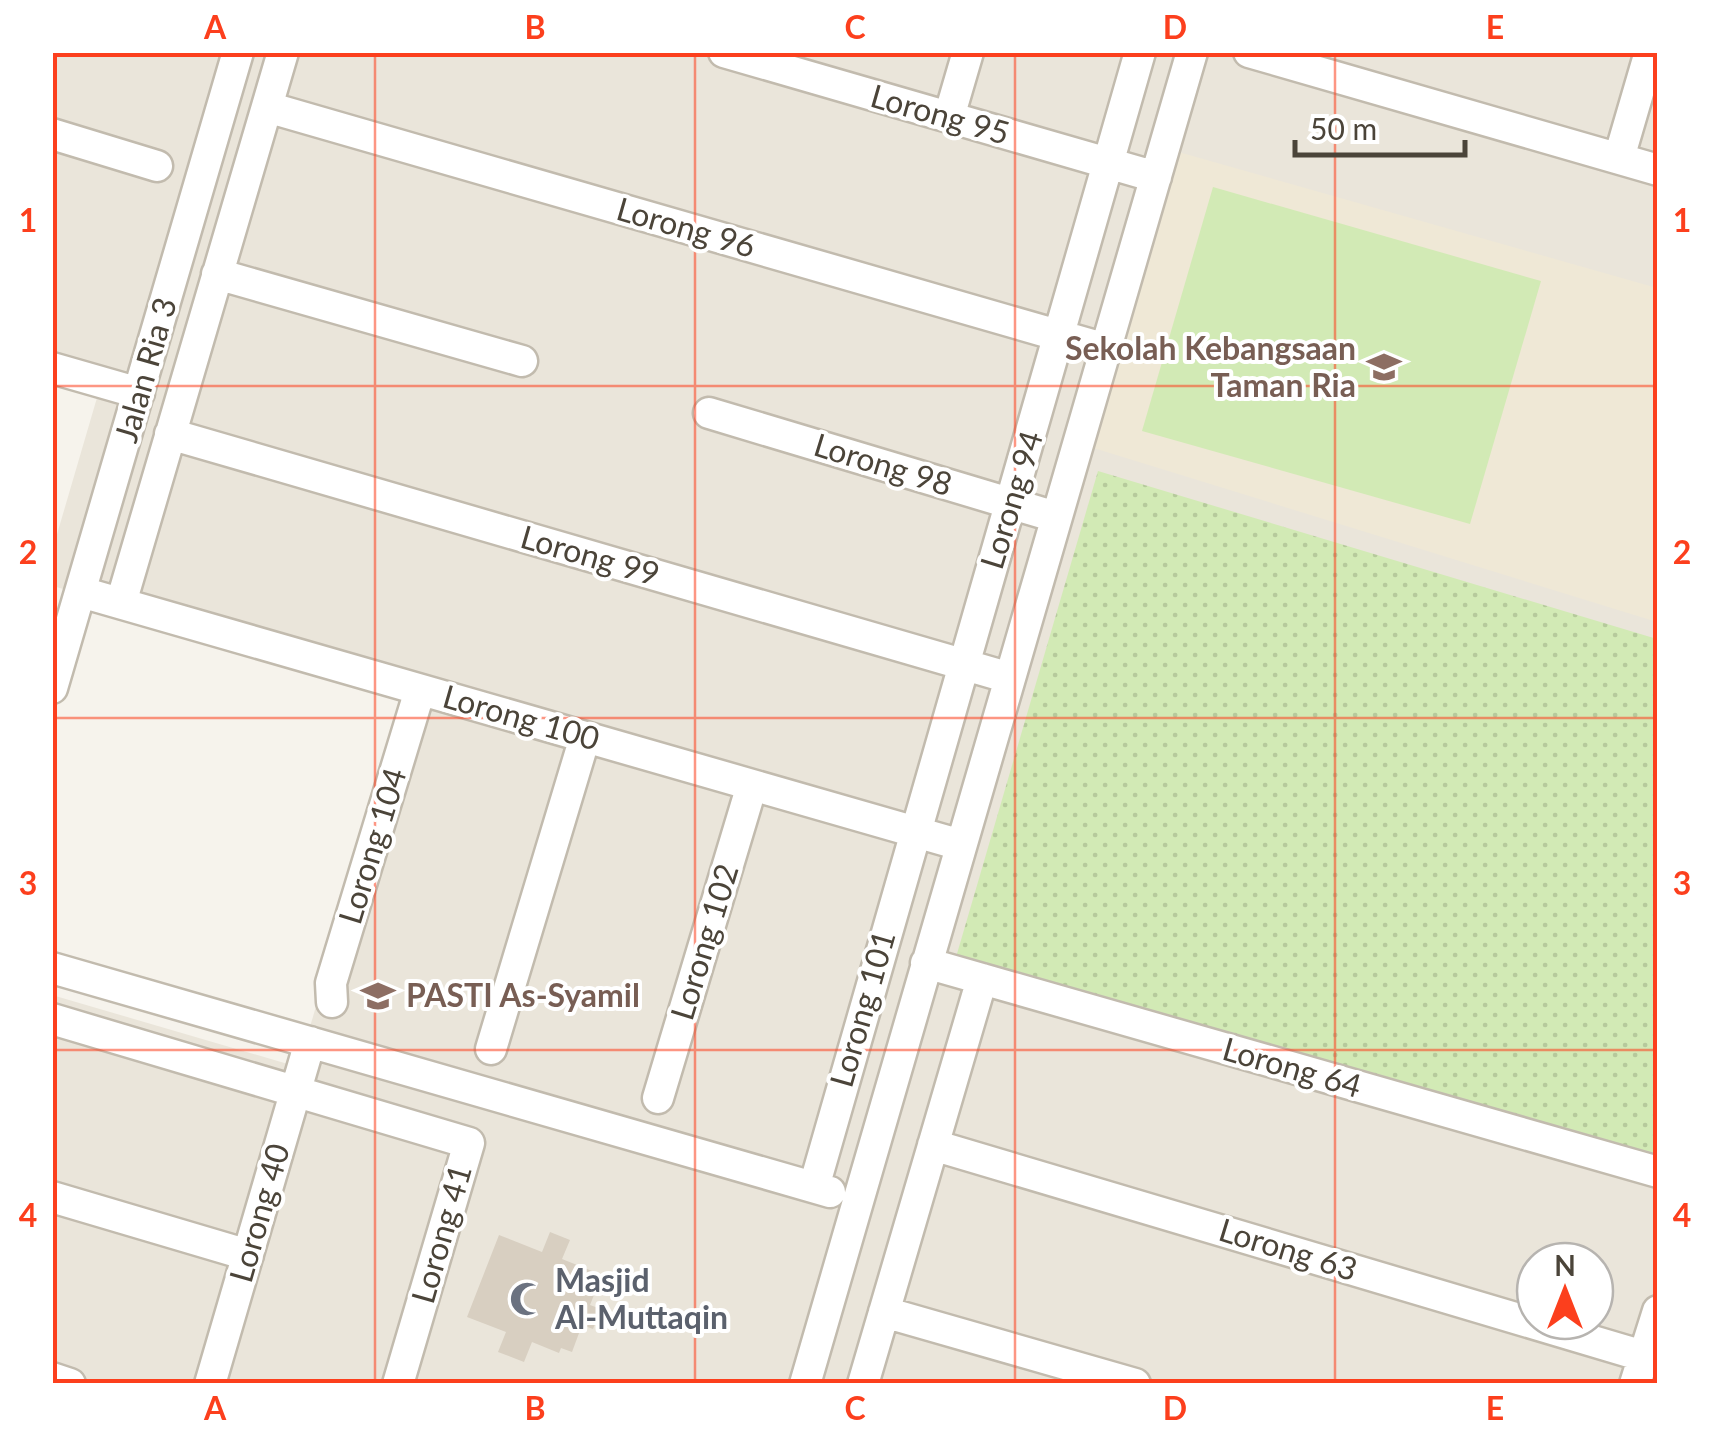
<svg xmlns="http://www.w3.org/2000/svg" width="1710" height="1436" font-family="Lato,sans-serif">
	<defs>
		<pattern id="park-dots" width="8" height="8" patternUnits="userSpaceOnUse" patternTransform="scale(2.5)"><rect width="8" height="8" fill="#d2eab5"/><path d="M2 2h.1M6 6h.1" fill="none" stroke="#b6ca9c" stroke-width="1.8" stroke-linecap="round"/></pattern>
	</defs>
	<rect width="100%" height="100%" fill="#f6f3ec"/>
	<!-- residential -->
	<path fill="#eae5da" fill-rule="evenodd" d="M53,53h1604v1330h-1604l-1,-388 246,72 112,-376 -357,-105v-38l53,-181 -53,-16zM1535,1261h60v60h-60z"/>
	<!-- education -->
	<path fill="#efe8d6" d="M1175,151l482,137v334l-570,-176z"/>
	<!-- park -->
	<path fill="url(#park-dots)" d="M1098,471l559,168v517l-703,-192z"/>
	<!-- pitch -->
	<path fill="#d2eab5" d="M1213,187l328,94 -71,243 -328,-93z"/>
	<!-- building -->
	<path fill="#d8cfc1" d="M550,1232l20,8 -8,19 40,16 -12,30 11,4 -8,20 -11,-4 -10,27 -11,-4 -2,5 -27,-11 -8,20 -26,-10 8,-20 -39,-15 32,-82 43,17z"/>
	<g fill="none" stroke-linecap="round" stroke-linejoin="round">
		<!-- minor casing -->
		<g stroke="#c2bbae" stroke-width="35">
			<path id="minor" d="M724,52l432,125
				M1249,52l409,118
				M267,107l839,242
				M949,117l19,-65
				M52,134l105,32
				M1619,158l31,-106
				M217,274l305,87
				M52,368l87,25
				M709,413l347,104
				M170,434l840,244
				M81,592l880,253
				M121,603l162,-551
				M52,688l186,-636
				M926,963l732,209
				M52,968l778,224
				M332,1002l-1,-19 89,-293
				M52,1019l417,124 -71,241
				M491,1049l94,-312
				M658,1098l94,-313
				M933,1145l710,211
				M814,1187l326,-1135
				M52,1197l196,58
				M884,1312l251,72
				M52,1378l18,6
				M210,1384l100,-342
				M805,1384l387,-1332
				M863,1384l119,-405
				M1635,1384l23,-73"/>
		</g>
		<!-- minor -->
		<use href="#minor" stroke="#fff" stroke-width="30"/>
	</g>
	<!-- grid -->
	<path fill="none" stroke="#fc3f1d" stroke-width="2.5" stroke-opacity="0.55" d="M375,52v1332M695,52v1332M1015,52v1332M1335,52v1332M52,386h1606M52,718h1606M52,1050h1606"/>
	<!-- icons -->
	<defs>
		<g id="school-bare" transform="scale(2.7)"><path d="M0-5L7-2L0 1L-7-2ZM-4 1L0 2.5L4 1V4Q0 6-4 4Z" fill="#8d6e63" stroke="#fff" stroke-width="2.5" paint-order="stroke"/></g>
		<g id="mosque-bare" transform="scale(2.7)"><path d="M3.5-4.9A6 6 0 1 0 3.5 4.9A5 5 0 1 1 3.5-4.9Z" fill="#6b7280" stroke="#fff" stroke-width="2.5" paint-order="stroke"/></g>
	</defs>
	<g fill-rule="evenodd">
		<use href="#school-bare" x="1384" y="367"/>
		<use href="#school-bare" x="378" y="996"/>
		<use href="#mosque-bare" x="527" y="1299"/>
	</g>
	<g text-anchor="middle" stroke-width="8" stroke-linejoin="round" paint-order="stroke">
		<!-- street labels -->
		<g font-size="32" fill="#4b4439" stroke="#fff">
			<text transform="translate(940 115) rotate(16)" y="11">Lorong 95</text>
			<text transform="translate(686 228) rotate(16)" y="11">Lorong 96</text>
			<text transform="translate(146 370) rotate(-74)" y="11">Jalan Ria 3</text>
			<text transform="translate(883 465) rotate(17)" y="11">Lorong 98</text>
			<text transform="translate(1012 500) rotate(-73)" y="11">Lorong 94</text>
			<text transform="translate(590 556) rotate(16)" y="11">Lorong 99</text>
			<text transform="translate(521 718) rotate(16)" y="11">Lorong 100</text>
			<text transform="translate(373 846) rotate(-73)" y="11">Lorong 104</text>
			<text transform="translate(705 942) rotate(-73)" y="11">Lorong 102</text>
			<text transform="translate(863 1009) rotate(-74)" y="11">Lorong 101</text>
			<text transform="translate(1292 1068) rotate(16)" y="11">Lorong 64</text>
			<text transform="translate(260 1213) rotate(-74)" y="11">Lorong 40</text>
			<text transform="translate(442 1234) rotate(-74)" y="11">Lorong 41</text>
			<text transform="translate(1288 1250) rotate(17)" y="11">Lorong 63</text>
		</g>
		<!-- education labels -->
		<g font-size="32" font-weight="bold" fill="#785e54" stroke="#fff" text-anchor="end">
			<text x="1356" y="360">Sekolah Kebangsaan<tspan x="1356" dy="37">Taman Ria</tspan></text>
			<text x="406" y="1007" text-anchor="start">PASTI As-Syamil</text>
		</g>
		<!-- worship labels -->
		<g font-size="32" font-weight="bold" fill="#5b616d" stroke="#fff" text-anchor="start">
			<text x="555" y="1292">Masjid<tspan x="555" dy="37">Al-Muttaqin</tspan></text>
		</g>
	</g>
	<!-- border -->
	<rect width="1710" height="1436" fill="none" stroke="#ffffff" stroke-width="110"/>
	<!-- north arrow -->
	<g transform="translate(1565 1291)"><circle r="48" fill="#ffffff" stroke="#b7b4b0" stroke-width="2.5"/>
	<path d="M0-8L18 38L0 25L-18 38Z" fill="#fc3f1d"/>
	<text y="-15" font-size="28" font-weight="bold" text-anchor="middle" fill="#4b4439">N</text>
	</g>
	<!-- scale -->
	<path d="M1295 140v15h170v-15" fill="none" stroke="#4b4439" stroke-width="5"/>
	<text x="1310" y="140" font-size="30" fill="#4b4439" stroke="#ffffff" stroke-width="8" paint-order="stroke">50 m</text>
	<rect x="55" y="55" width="1600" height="1326" fill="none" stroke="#fc3f1d" stroke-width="4"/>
	<g font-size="32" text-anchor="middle" font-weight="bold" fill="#fc3f1d">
		<text x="215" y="39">A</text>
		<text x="535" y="39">B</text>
		<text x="855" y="39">C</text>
		<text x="1175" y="39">D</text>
		<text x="1495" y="39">E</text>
		<text x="28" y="232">1</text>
		<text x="1682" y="232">1</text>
		<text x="28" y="564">2</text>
		<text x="1682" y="564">2</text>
		<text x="28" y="895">3</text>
		<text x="1682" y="895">3</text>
		<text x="28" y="1227">4</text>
		<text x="1682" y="1227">4</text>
		<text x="215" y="1420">A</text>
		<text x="535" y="1420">B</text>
		<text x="855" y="1420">C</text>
		<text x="1175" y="1420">D</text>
		<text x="1495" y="1420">E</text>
	</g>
</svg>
